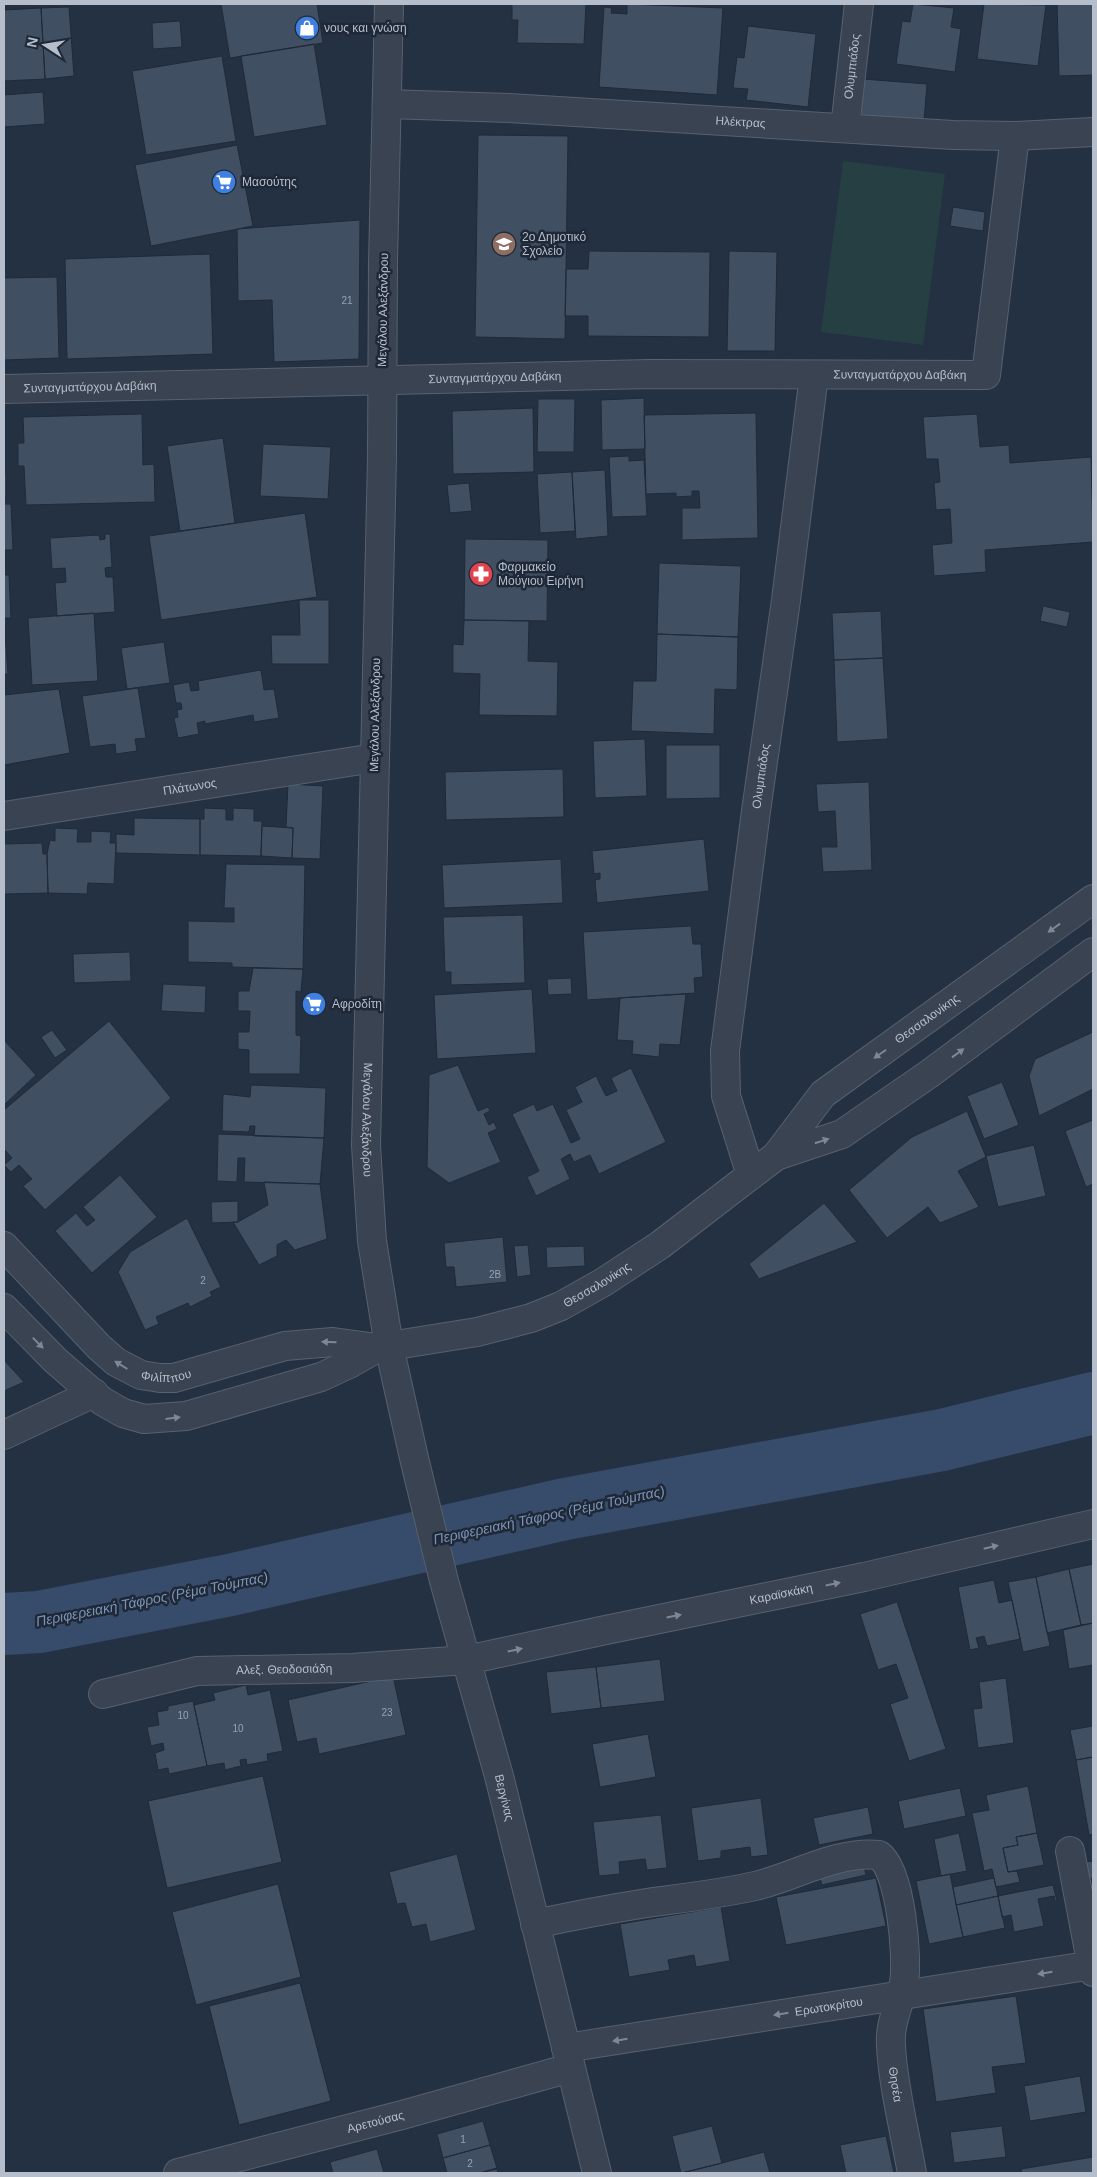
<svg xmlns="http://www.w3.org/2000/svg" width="1097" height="2177" font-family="Arial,sans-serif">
	<rect width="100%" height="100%" fill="#243142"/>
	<!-- green -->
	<path fill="#263f43" d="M843,161l102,13 -22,171 -102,-13z"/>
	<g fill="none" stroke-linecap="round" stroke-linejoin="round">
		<!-- river -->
		<path stroke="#374b6a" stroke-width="62" d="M4,1624l35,-2 191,-37 335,-76 377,-69 151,-37"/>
	</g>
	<!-- building -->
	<path fill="#404f62" stroke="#202a39" d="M221,4h96l6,39 -93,15z
		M512,4h74l-2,40 -67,-1 1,-23h-6z
		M627,4l96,4 -6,87 -118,-8 5,-80 8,1 -1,5 16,1z
		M913,4l41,4 -3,19 10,2 -6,43 -59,-8 6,-43 8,1z
		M984,4l62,1 -8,61 -61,-7z
		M1057,4h36v71l-34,1z
		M69,7l5,69 -29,3 -4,-71z
		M41,8l4,71 -41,2v-71z
		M180,21l2,26 -29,2 -1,-26z
		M748,26l68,8 -8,73 -62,-7 2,-11 -15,-1 4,-31 7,1z
		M314,44l13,81 -73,12 -13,-81z
		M222,56l14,85 -90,14 -14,-84z
		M863,79l64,5 -3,37 -63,-5z
		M43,92l2,32 -41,3v-32z
		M478,135l90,1 -3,203 -90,-2z
		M237,145l16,81 -102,20 -16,-81z
		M953,207l32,5 -2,19 -33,-5z
		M360,220l-1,139 -85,3 -2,-62 -34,1 -1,-72z
		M589,251l121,1 -1,85 -121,-1v-20h-23l1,-47h22z
		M729,251l48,1 -2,99h-48z
		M210,254l3,100 -146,5 -2,-100z
		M57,277l2,81 -55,2v-82z
		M644,398l1,51 -43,1 -1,-50z
		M538,399h37l-1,53h-37z
		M533,408l1,64 -81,2 -1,-63z
		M756,413l2,125 -76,2v-32h18l-1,-17h-7v5l-16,1v-4l-30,1 -2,-79z
		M142,414l1,51 11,-1 1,38 -129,3 -2,-39h-6v-23h6l-1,-26z
		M977,414l3,33 29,-2 1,18 81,-6 2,85 -108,8 1,22 -52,4 -2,-31 20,-2 -2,-34 -14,1 -2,-27 6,-1 -2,-23h-12l-3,-42z
		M223,438l12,85 -55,8 -13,-85z
		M263,444l68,3 -3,52 -68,-3z
		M629,456v5l15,-1 3,56 -35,1 -3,-60z
		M605,470l3,66 -32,3 -4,-67z
		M572,472l3,59 -35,2 -3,-59z
		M4,475h2v22h-2z
		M469,483l3,28 -22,2 -3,-28z
		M4,504h7l2,46h-9z
		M305,513l12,84 -156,23 -12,-84z
		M105,534h5l2,33 -7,1 1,9h7l2,35 -58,4 -2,-33 11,-1 -1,-14 -13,1 -2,-31 49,-3 1,5 5,-1z
		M465,539l83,1 -1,81 -83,-1z
		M659,563l82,3 -3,71 -81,-3z
		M4,575h5l2,43h-7z
		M299,600h30v64h-57l-1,-29h29z
		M1043,606l27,6 -3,15 -27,-6z
		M881,611l2,47 -49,2 -2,-47z
		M94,613l4,68 -66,4 -4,-67z
		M4,618l4,56h-4z
		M464,620l65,1 -1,40 30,1 -1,54 -78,-1 1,-41 -27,-1v-29l10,1z
		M657,634l81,3 -1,53 -22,-1 -1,45 -83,-3 2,-50h23z
		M164,642l6,41 -43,6 -6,-41z
		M883,658l5,81 -51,3 -3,-82z
		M261,670l3,20 10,-1 5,29 -25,4 -1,-7 -48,9v-3l-8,2 2,11 -21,4 -4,-20 4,-1 -1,-7 5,-1 -1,-6h-5l-3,-18 16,-3 2,9 8,-1 -1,-9z
		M138,688l8,50 -11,1 2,12 -21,3 -1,-10 -25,3 -8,-51z
		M59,689l11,64 -66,12v-70z
		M645,739l2,57 -52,2 -2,-57z
		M666,745h54v53l-54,1z
		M563,769l1,48 -118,3 -1,-48z
		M869,782l3,88 -49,2 -2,-25h16l-2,-36 -17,1 -2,-28z
		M288,784l35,2 -3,73 -28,-1 1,-30 -7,-1z
		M204,808l22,1v11h7v-12l21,1v12h8l-1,35 -61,-1v-36h4z
		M134,818l66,1v36l-84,-2v-19l18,1z
		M262,826l31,2 -1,30 -31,-2z
		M55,828l23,1 -1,13h14v-11l20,1 -1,11h6l-2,41 -26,-1 -1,11 -39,-1 -1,-39 3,-14 5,1z
		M704,839l5,52 -112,12 -2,-23 5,-1v-6l-6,1 -2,-23z
		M42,843l1,11h4l1,39 -44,1v-50z
		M561,859l2,44 -119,5 -2,-43z
		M226,864l79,1 -2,104 -71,-2v-4l-44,-1v-41l46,1v-14h-10z
		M523,915l2,68 -74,2v-13h-6l-2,-55z
		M691,926l2,18h8l2,33 -9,1 1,15 -108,7 -4,-68z
		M130,952l1,29 -57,2 -1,-29z
		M253,968l50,1 -2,23 -5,-1v44l5,1 -1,38h-51v-24l-11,-1v-17h11l1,-21h-12v-20h11z
		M571,978l1,16 -24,1 -1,-16z
		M163,984l43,2 -1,27 -44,-2z
		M532,989l4,64 -99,6 -3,-64z
		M686,994l-6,51 -20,-1 -1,13 -27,-3 1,-13 -16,-1 3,-42z
		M109,1021l62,77 -126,112 -22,-24 9,-7 -13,-14 -8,7 -7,-7 8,-7 -8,-9v-39z
		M52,1030l15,20 -12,8 -14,-21z
		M1093,1032v57l-54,27 -10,-40 6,-17z
		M4,1040l32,35 -32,30z
		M458,1065l20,46 10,-4 2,4 -6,3 5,11 5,-3 3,7 -9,4 13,29 -52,21 -22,-16 2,-92z
		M631,1068l35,74 -67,32 -9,-19 -16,7 -4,-8 -9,5 9,20 -34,17 -9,-19 12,-6 -27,-57 22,-10 3,7 16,-7 18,39 9,-4 -14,-29 16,-8 -7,-15 21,-11 10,20 11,-5 -6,-13z
		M1002,1082l17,43 -35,14 -17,-43z
		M251,1085l75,3 -2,50 -70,-2 1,-10h-5l-1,6 -27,-1 1,-37 27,3z
		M967,1111l19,46 -28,14 21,36 -39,16 -12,-16 -41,31 -38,-48 63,-53z
		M1093,1120v64l-7,3 -21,-56z
		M218,1134l106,4 -4,46 -76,-2 1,-24h-7l-1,24 -20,-1z
		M1034,1145l12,51 -48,11 -12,-51z
		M120,1175l37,42 -65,56 -37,-42 21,-18 11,13 8,-6 -12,-13z
		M264,1182l56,2 7,55 -32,11 -9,-10 -9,5v11l-18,9 -26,-43h5l30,-17z
		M238,1201v21l-26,1 -1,-21z
		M824,1203l33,39 -98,37 -10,-15z
		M187,1218l34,69 -11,5 2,4 -22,11 -2,-4 -32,14 3,7 -14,6 -27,-58 12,-20z
		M503,1237l4,45 -51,5 -2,-20h-8l-2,-24z
		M528,1245l3,30 -14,2 -3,-31z
		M584,1246l1,20 -38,2 -1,-21z
		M4,1360l20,22 -20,9z
		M1093,1564v59l-12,2 -12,-56z
		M1069,1569l12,56 -34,8 -11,-56z
		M1036,1577l14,69 -27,6 -15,-70z
		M994,1580l5,23 13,-3 8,39 -33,7 -3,-10 -8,2 3,10 -9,2 -12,-63z
		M897,1602l49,147 -37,12 -19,-57 18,-6 -12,-34 -18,6 -18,-56z
		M1093,1623v42l-24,4 -6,-39z
		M660,1659l5,42 -64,7 -5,-41z
		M596,1667l5,41 -50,6 -5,-42z
		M393,1676l13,59 -87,19 -3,-16 -19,4 -9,-42z
		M1006,1678l8,65 -36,5 -5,-39 9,-1 -3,-26z
		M246,1685l2,10 22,-5 13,61 -16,3 1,7 -21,4 -1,-6 -6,1 1,6 -16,4 -1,-7 -17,3 -13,-61 21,-5 -2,-7z
		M193,1701l14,65 -38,8 -1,-6 -10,2 -3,-17 9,-3 -1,-7 -12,3 -4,-19 12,-2 -2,-13 11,-2v-4z
		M1093,1726v31l-17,3 -6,-30z
		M648,1734l8,43 -56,10 -8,-43z
		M1093,1757v77l-4,1 -13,-75z
		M263,1776l19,86 -115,26 -19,-87z
		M1028,1786l9,47 -21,4 2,8 -15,3 5,24 9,-1 3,11 -24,5 -4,-18 -8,2 -12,-58 17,-3 -3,-15z
		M960,1788l6,28 -62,13 -6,-28z
		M761,1798l7,57 -17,2 -1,-10 -29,4v7l-23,3 -7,-53z
		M868,1807l5,27 -54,11 -6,-27z
		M661,1815l6,53 -20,2 -2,-11 -26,3 1,12 -21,2 -6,-54z
		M959,1833l8,38 -26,5 -7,-37z
		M1037,1833l7,32 -36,7 -5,-24 15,-3 -2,-8z
		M457,1854l19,76 -46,12 -4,-18 -14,3 -7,-24 -8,1 -8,-32z
		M863,1861l3,14 -44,10 -4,-14z
		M1093,1861v17l-6,1 -2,-17z
		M950,1874l13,63 -34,7 -13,-63z
		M876,1878l10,48 -100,19 -10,-48z
		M994,1878l4,18 -42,9 -3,-18z
		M278,1884l23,93 -105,28 -24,-93z
		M1053,1885l4,16h-2l-1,-5 -16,3 6,27 -30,6 -3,-17 -9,2 -4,-21z
		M998,1896l7,32 -42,9 -7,-32z
		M721,1907l9,54 -34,6 -2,-12 -26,5 2,10 -41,7 -9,-53z
		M300,1983l31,118 -92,24 -30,-119z
		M1016,1996l10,67 -34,4 4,26 -60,9 -13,-93z
		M1080,2076l6,36 -56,9 -6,-35z
		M483,2121l7,24 -47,13 -6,-24z
		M712,2126l10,37 -41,10 -9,-37z
		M1002,2126l4,31 -52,6 -4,-31z
		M886,2136l8,37h-48l-6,-28z
		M490,2145l7,23 -18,5h-32l-4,-15z
		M377,2149l7,24h-51l-3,-11z
		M764,2152l6,21h-87l39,-10z
		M1093,2157v16h-71l-1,-4z
		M497,2169l1,4h-18z"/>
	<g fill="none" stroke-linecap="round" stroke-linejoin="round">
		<!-- minor casing -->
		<g stroke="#57616f" stroke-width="30">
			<g id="minor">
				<path id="s1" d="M389,4l-6,258 -1,196 -16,687 6,96 17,105 25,112 30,123 55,195 98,397"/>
				<path id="s2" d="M387,104l122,4 444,27 62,1 78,-4"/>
				<path id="s3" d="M845,128l14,-124"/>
				<path id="s4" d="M4,389l646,-15 336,1 29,-239"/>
				<path id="s5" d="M4,816l370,-58"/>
				<path d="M776,1156l66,-22 87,-60 164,-122"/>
				<path id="s6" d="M751,1175l-25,-79 -1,-45 31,-240 30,-211 28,-225"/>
				<path id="s7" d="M4,1246l95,101 17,15 25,13 19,3h14l111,-32 48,-4 44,6 100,-16 54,-14 30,-12 41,-23 58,-38 116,-89 47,-62 270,-195"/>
				<path d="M4,1308l51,52 47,41 21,12 21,6 42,-3 135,-39 28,-13 28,-16"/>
				<path d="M4,1435l90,-42"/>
				<path id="s8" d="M103,1694l94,-23 155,-3 115,-8 134,-29 263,-54 229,-53"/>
				<path d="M1070,1851l23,121"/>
				<path id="s9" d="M535,1924c37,-8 74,-15 112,-21 36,-5 73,-9 108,-17 42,-10 80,-35 124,-31 22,16 29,102 25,128 -4,20 -15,41 -13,63 2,40 14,87 21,127"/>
				<path id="s10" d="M566,2048l527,-83"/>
				<path id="s11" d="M178,2173l224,-58 168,-47"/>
			</g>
		</g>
		<!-- minor -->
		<use href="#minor" stroke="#394352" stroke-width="28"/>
	</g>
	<!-- one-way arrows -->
	<defs><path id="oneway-solid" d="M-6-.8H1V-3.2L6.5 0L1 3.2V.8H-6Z" transform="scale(1.25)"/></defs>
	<g fill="#7e8795">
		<use href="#oneway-solid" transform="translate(1054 928) rotate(144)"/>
		<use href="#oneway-solid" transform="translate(958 1053) rotate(-36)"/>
		<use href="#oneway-solid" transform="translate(880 1054) rotate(145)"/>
		<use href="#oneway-solid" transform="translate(822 1141) rotate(-18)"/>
		<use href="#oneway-solid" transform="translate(329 1342) rotate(-179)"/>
		<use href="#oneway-solid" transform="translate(38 1343) rotate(46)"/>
		<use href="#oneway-solid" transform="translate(121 1365) rotate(-148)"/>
		<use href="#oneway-solid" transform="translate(173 1418) rotate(-7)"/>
		<use href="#oneway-solid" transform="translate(991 1547) rotate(-13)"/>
		<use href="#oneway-solid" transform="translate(833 1584) rotate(-12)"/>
		<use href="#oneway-solid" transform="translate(674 1616) rotate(-11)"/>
		<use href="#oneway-solid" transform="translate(515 1650) rotate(-12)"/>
		<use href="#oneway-solid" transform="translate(1045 1973) rotate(171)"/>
		<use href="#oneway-solid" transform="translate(781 2014) rotate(171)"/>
		<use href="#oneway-solid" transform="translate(620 2040) rotate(171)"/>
	</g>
	<!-- icons -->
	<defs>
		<g id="shop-disc" transform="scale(1.25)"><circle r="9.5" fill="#3f7fe0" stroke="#1e2837"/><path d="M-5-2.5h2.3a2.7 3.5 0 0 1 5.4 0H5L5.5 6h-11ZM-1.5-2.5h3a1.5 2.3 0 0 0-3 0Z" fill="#fff"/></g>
		<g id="supermarket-disc" transform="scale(1.25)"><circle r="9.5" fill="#3f7fe0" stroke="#1e2837"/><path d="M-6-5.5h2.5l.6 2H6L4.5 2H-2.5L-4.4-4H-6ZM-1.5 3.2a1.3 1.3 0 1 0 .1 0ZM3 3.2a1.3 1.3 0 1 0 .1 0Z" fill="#fff"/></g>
		<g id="school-disc" transform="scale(1.25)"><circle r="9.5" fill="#8d6e63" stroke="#1e2837"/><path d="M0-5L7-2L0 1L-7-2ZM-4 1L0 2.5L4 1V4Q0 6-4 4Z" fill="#fff"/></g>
		<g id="pharmacy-disc" transform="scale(1.25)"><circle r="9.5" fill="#e0444e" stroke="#1e2837"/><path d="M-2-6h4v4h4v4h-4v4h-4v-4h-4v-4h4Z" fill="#fff"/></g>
	</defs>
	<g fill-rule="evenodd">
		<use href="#shop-disc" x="307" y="28"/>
		<use href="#supermarket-disc" x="224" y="182"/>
		<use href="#school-disc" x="504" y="244"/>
		<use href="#pharmacy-disc" x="481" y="574"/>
		<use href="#supermarket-disc" x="314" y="1004"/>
	</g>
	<g text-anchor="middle" stroke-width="5" stroke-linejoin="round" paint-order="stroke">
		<!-- number labels -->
		<g font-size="10" fill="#98a2b2">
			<text x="347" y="304">21</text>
			<text x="495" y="1278">2Β</text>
			<text x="203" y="1284">2</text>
			<text x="387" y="1716">23</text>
			<text x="183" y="1719">10</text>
			<text x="238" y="1732">10</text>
			<text x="463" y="2143">1</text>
			<text x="470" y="2167">2</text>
		</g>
		<!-- poi labels -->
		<g font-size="12" fill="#b6becc" stroke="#1e2837" text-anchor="start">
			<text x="324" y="32">νους και γνώση</text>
			<text x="242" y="186">Μασούτης</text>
			<text x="522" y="241">2ο Δημοτικό<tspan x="522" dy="14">Σχολείο</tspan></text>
			<text x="498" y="571">Φαρμακείο<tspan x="498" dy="14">Μούγιου Ειρήνη</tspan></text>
			<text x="332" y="1008">Αφροδίτη</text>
		</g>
		<!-- street labels -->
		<g font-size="12" fill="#b6becc" stroke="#1e2837">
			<text dy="4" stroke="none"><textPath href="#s3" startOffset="62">Ολυμπιάδος</textPath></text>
			<text dy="4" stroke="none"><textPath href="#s2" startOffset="354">Ηλέκτρας</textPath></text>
			<text transform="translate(383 310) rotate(-89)" y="4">Μεγάλου Αλεξάνδρου</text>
			<text dy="4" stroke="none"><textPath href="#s4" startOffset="896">Συνταγματάρχου Δαβάκη</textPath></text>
			<text dy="4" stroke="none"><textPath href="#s4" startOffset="491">Συνταγματάρχου Δαβάκη</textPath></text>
			<text dy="4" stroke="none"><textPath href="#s4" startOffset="86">Συνταγματάρχου Δαβάκη</textPath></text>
			<text transform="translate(375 715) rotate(-89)" y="4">Μεγάλου Αλεξάνδρου</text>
			<text dy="4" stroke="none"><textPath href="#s6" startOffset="405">Ολυμπιάδος</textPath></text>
			<text dy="4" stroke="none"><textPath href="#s5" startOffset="188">Πλάτωνος</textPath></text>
			<text dy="4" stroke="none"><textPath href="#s7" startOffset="1089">Θεσσαλονίκης</textPath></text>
			<text dy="4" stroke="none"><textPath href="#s1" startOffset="1116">Μεγάλου Αλεξάνδρου</textPath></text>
			<text dy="4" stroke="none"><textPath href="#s7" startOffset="662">Θεσσαλονίκης</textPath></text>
			<text dy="4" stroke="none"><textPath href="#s7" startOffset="215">Φιλίππου</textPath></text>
			<text dy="4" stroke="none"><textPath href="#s8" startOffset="688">Καραϊσκάκη</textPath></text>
			<text dy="4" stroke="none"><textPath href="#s8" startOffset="184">Αλεξ. Θεοδοσιάδη</textPath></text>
			<text dy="4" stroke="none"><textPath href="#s1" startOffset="1810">Βεργίνας</textPath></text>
			<text dy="4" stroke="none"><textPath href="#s10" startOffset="266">Ερωτοκρίτου</textPath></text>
			<text dy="4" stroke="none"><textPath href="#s9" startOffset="589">Θησέα</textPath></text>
			<text dy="4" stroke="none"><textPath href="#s11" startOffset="204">Αρετούσας</textPath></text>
		</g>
		<!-- water labels -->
		<g font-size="14" font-style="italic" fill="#7c93b5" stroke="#1e2837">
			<text transform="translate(549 1515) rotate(-12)" y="5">Περιφερειακή Τάφρος (Ρέμα Τούμπας)</text>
			<text transform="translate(152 1599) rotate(-11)" y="5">Περιφερειακή Τάφρος (Ρέμα Τούμπας)</text>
		</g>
	</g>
	<!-- border -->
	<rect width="1097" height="2177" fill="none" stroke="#b6becc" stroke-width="10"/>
	<!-- north arrow -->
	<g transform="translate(45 45) rotate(282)" stroke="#1e2837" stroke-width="4" paint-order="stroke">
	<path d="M0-4L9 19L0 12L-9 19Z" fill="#b6becc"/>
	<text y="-8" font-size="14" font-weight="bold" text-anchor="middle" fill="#b6becc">N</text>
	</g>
</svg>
